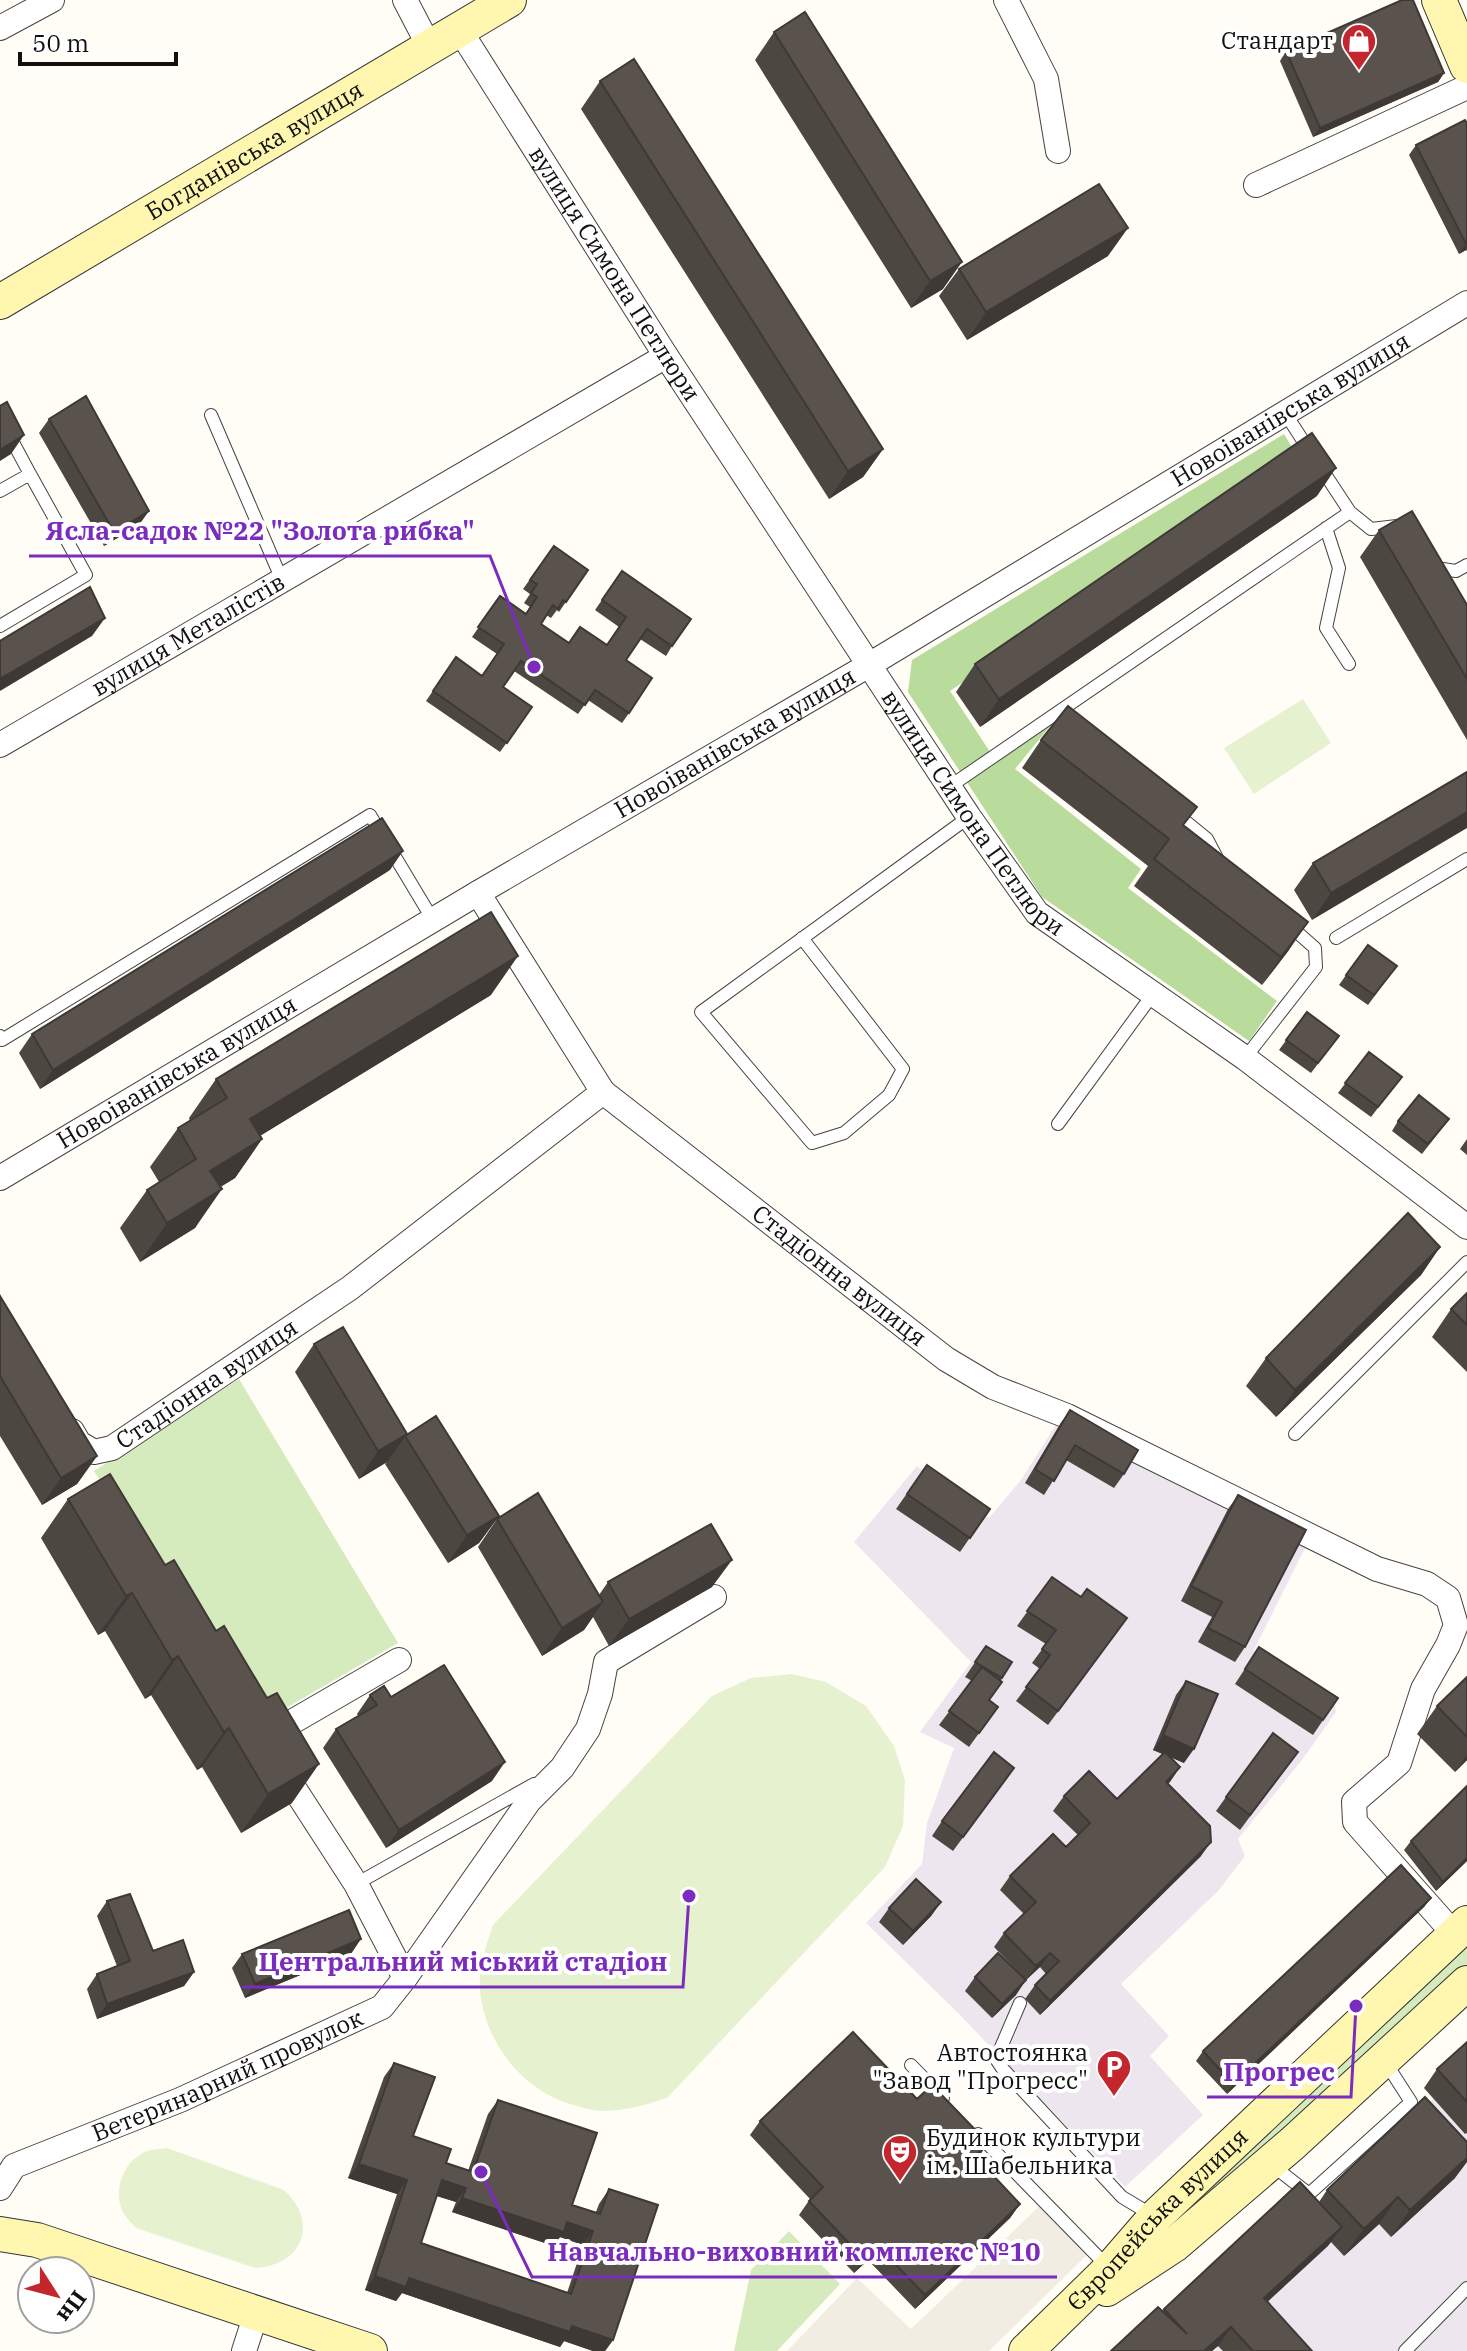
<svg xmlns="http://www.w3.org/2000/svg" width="1467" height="2351" font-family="'IBM Plex Serif',serif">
	<rect width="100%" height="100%" fill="#fffdf5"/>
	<!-- industrial -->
	<path fill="#eee6ef" d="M1059,1420l249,122 -54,108 81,55 1,7 -34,48 -64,79 7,17 -27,35 -97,93 48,52 -19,20 53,59 -78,72 -167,-174 -92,-90 56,-59 5,-41 27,-75 -34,-16 51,-70 -117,-120 63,-76 72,52 32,-38z
		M1467,2048v303h-295l261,-252 -9,-11z"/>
	<!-- green -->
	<path fill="#d5ebbd" d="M239,1379l159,264 -143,83 -161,-255z
		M1467,1938v31l-281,257 -15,-15z
		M789,2231l51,53 -63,67h-43l17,-81z"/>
	<!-- forest -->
	<path fill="#b9dc9c" d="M1284,434l12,20 -346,237 46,70 55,-36 -36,44 126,100 -13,19 149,113 -28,40 -207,-144 -134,-205 4,-32z"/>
	<!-- pitch -->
	<path fill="#e6f2cf" d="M1303,699l28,44 -77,51 -30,-46z
		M792,1674l34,8 40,24 28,40 11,34 -2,46 -18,41 -218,231c-22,7 -42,13 -66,13 -8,0 -16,-3 -24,-5 -53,-13 -91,-61 -97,-115 -2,-23 6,-45 13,-66l219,-229 39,-18z
		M167,2148l117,42c36,33 18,76 -29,78l-119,-40c-4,-5 -10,-10 -13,-16 -11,-22 1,-52 24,-61 6,-2 14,-2 20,-3z"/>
	<!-- plaza -->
	<path fill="#f1ede2" d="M1049,2197l47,49 -107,105h-202l70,-73 54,51z"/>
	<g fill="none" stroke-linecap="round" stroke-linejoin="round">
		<!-- lane casing -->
		<g stroke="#444" stroke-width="14">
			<path id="lane" d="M1285,413l26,40
				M211,415l71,165
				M0,418l30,56
				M1321,468l29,44 21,17 26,-3
				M0,491l30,-17 56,101 -86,51
				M1326,528l13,40 -13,60 23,36
				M1434,565l2,3 20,3 11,-6
				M949,787l401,-275
				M1174,812l33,27 11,21
				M802,938l101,131 -14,26 -45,38 -32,10 -111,-131 268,-195
				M1336,938l131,-79
				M0,1036l2,4 368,-225 63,105
				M1245,1058l71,-91 -1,-19 -25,-22
				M1058,1124l95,-130
				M1295,1434l172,-172
				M356,1884l178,-100
				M1020,2003l-24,56 6,9 120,129 30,18
				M911,2065l32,33
				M978,2134l130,133
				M1272,2165l37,29 102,-92 -27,-42
				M1405,2351l62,-63"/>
		</g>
		<!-- street casing -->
		<g stroke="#444" stroke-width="26">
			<g id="street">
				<path d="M405,0l24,46"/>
				<path d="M1006,0l40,79 12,72"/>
				<path d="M0,28l52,-28"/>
				<path id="s1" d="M459,29l207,327 303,461 68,96 208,145 222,169"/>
				<path d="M1256,185l211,-98"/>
				<path id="s2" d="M0,745l666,-389"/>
				<path d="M478,893l125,199"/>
				<path id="s3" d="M0,1178l478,-285 391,-228 598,-362"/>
				<path id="s4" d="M72,1431l7,12 15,9 18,-4 238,-160 253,-196 343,267 47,28 74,29 310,153 50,15 21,14 8,27 -8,20 -25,44 -24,74 -45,39 1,20 100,113"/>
				<path d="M266,1737l133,-77"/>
				<path d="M405,1978l124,-177 33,-33 26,-39 12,-35 6,-32 108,-65"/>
				<path id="s5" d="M0,2188l14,-22 166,-66 202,-93 23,-29 -49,-94 -75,-116"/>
				<path d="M244,2351l12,-37"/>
			</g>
		</g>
		<!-- secondary casing -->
		<g stroke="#333" stroke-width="36">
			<g id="secondary">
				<path d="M1439,0l28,66"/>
				<path id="s6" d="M0,302l509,-302"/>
				<path d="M0,2234l37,6 333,111"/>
				<path d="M1107,2289l67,-44 119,-102 174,-160"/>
				<path id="s7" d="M1026,2351l84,-82 45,-52 312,-294"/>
			</g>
		</g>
		<!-- lane -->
		<use href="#lane" stroke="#fff" stroke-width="12"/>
		<!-- street -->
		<use href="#street" stroke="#fff" stroke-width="24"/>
		<!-- secondary -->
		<use href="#secondary" stroke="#fff6b0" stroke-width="34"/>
	</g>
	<!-- wall -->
	<path fill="#4d4742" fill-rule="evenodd" d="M774,32l169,257 -32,19 -156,-248z
		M1286,51l158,22 -6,9 -125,55 -33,-76z
		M600,81l283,368 -20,28 -34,22 -248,-390z
		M1467,123v128l-1,-1 -7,4 -50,-99 7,-10z
		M1108,256l-141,84 -28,-44 20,-27z
		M49,419l90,106 -35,21 -65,-113z
		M1317,496l-337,231 -24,-35 19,-28z
		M1379,530l88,75v135l-107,-183z
		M554,546l34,24 -29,42 -2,-2 -6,8 -5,-3 -5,9 28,19 38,2 12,-18 -24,-17 27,-39 50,75 -6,10 -26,-17 -14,21 3,53 -7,10 -34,-23 -10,14 -64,-43 -11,16 29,20 -32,45 -74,-51 30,-44 26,19 15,-22 -25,-17 28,-41 26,18 4,-7 -6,-4 6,-9 -7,-5z
		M1041,740l143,86 105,124 -27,35 -128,-99 14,-20 -126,-98z
		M1467,772l-155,148 -18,-30 19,-27z
		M390,870l-350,219 -21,-36 13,-19z
		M1397,966l-29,39 -29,-20 7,-10z
		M491,995l-231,141 2,3 -27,39 -15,9 -25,41 -55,34 -20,-34 27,-38 12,-8 -9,-15 28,-39 12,-7 -1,-3 27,-39z
		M1307,1012l32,24 -28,37 -32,-23z
		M1369,1052l26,34 -24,31 -33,-24z
		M1449,1119l-27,35 -30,-23 6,-10z
		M1467,1139v16l-7,-6z
		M1440,1247l-19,28 -145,142 -30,-31 20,-28z
		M1467,1293v79l-35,-35 19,-28z
		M0,1296l97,160 -20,28 -35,21 -42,-69z
		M314,1344l93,90 92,82 -20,27 -31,20 -63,-99 2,-2 -28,17 -64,-107z
		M1070,1410l54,64 -10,14 -48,-28 -22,35 -19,-12 35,-59z
		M927,1465l63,44 -30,43 -64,-43z
		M1238,1495l7,152 -10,15 -37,-20 14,-25 -31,-16 47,-92z
		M68,1499l224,304 -51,30 -39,-66 -5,3 -46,-75 -6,4 -40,-68 -7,4 -57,-97z
		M497,1519l102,76 9,-13 104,5 -103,59 -16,-29 -9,13 -42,26 -64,-109z
		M1052,1577l65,55 -69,93 -32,-24 24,-32 -8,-6 14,-19 -29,-18z
		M986,1646l26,16 -23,38 9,7 -29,40 -30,-22 33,-44 -7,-4z
		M1259,1647l79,51 -25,37 -78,-51z
		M1467,1677v83l-12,12 -38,-38 20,-28z
		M1186,1681l-2,82 -13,-6 9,10 -12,17 33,72 -161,159 -15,-16 10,-14 11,-11 -6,-7 -14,13 -32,-33 10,-14 20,-19 -24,-24 10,-14 56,-29 12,-12 -25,-24 11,-15 53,3 46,-45 -10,-4 23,-55z
		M370,1695l122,86 -106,67 -63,-100 13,-19 22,-13 -1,-2z
		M1298,1752l-58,78 -24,-19 10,-14z
		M1004,1782l-51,69 -21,-15 10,-15z
		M1411,1841l56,20 -31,30 -32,-41z
		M1431,1898l-7,9 -197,187 -31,-33 7,-10z
		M107,1901l46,50 41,21 -10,14 -87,33 -10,-30 10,-15 20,-8 -20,-50z
		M941,1902l-10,14 -28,29 -24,-23 10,-14z
		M242,1954h109l-106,44 -13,-30z
		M975,1977l41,18 -24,23 -27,-27z
		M1467,2042v91l-2,1 -41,-46 13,-19z
		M394,2063l19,73 33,27 22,8 20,-57 10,-14 74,105 24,7 3,-8 10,-15 4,151 -8,11h-12l-29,-10 -4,6 -158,-54 -6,8 -31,-11 32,-96 -49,-16 36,-101zM436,2196l20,6 -4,10 102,34 6,-9 23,8 -16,48 -146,-50z
		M917,2099l103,105 -10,14 -95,91 -47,-49 -14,13 -55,-58 11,-16 -60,-64 10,-14z
		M1455,2178l-64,59 -12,-13 -35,32 -13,-14 -64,60 45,49h-89l-5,-5 -6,5h-101l53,-42 155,-107 8,-12z"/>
	<!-- shaded-wall -->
	<path fill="#3f3936" d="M1444,73l-6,9 -125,55 7,-9z
		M1128,228l-20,28 -141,84 19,-28z
		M1466,244h1l-1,6 -7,4z
		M962,262l-19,27 -32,19 19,-27z
		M24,435l-13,19 -11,7v-11z
		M883,449l-20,28 -34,22 19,-28z
		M1336,468l-19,28 -337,231 19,-28z
		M149,511l-10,14 -35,21 10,-14z
		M105,618l-13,18 -92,55v-12z
		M1467,812v16l-155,92 19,-27z
		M403,851l-13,19 -350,219 13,-19z
		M1308,922l-19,28 -27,35 19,-28z
		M518,956l-27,39 -268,163 27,-39z
		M262,1139l-27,39 -52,32 27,-39z
		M222,1189l-27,39 -55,34 27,-39z
		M1440,1247l-19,28 -145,142 19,-27z
		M407,1434l-20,28 -28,17 19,-28z
		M97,1456l-20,28 -35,21 19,-27z
		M499,1516l-20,27 -31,20 19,-28z
		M732,1560l-20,27 -103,59 20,-27z
		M132,1593l-27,38 -7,4 28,-39z
		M603,1602l-19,28 -42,26 20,-28z
		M178,1656l-27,39 -6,4 27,-39z
		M229,1728l-27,39 -5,3 27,-38z
		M1163,1735l31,14 -10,14 -31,-13z
		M1467,1755v5l-12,12z
		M505,1762l-13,19 -106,67 13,-18z
		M319,1764l-27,39 -51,30 27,-39z
		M1180,1767l-10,15 -14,14 10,-14z
		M1211,1842l-10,14 -161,159 10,-14z
		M1467,1858v3l-31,30 7,-9z
		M1431,1898l-7,9 -197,187 6,-10z
		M941,1902l-10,14 -28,29 10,-14z
		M361,1939l-10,15 -106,44 10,-14z
		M1050,1953l-10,14 -14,13 10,-14z
		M194,1972l-10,14 -87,33 10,-15z
		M1026,1980l-10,15 -24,23 10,-14z
		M988,2143l-10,15 -14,13 11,-15z
		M1467,2158v4l-12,16 -64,59 19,-27z
		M359,2164l48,16 -10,14 -49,-16z
		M442,2180l24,8 -10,14 -24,-8z
		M1398,2197l-19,27 -35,32 20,-27z
		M462,2198l105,24 26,9 -10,14 -23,-8 -6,9 -102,-34z
		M1020,2204l-10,14 -95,91 10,-14z
		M1342,2227l-14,19 -77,71 13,-19z
		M878,2246l-10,14 -14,13 10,-14z
		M375,2276l34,2 163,48 41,14 -8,11h-12l-29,-10 -4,6 -158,-54 -6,8 -31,-11z
		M1231,2327l-13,19 -6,5h-8z"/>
	<!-- building -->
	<path fill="#5a524d" stroke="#3f3936" stroke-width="2" fill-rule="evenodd" d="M1402,0h11l31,73 -124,55 -34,-77z
		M805,12l157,250 -32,19 -156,-249z
		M634,59l249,390 -35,22 -248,-390z
		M1465,120l2,3v121h-1l-50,-99z
		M1099,184l29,44 -142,84 -27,-43z
		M86,396l63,115 -35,21 -65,-113z
		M7,402l17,33 -24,15v-44z
		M1312,433l24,35 -337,231 -24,-35z
		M1412,511l55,94v74l-88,-149z
		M554,546l34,24 -22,32 -3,-2 -5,9 -5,-4 -12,19 28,19 11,-16 27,18 19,-28 -24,-17 20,-29 69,48 -19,27 -25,-17 -21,31 26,18 -23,35 -34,-23 -10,15 -64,-44 -18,26 29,20 -25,36 -74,-52 23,-34 26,19 22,-32 -26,-17 22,-31 26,18 11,-17 -6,-4 6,-9 -7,-4z
		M90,587l15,31 -105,61v-38z
		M1068,706l129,101 -14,18 125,97 -27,35 -127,-98 15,-20 -128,-99z
		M1467,772v40l-136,81 -18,-30z
		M382,818l21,33 -350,219 -21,-36z
		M491,912l27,44 -268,163 12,20 -52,32 12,18 -55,34 -20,-33 49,-31 -18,-31 49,-30 -11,-19z
		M1368,945l29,21 -23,29 -28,-20z
		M1307,1012l32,24 -21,27 -32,-23z
		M1369,1052l33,25 -24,30 -33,-24z
		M1419,1095l30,24 -21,25 -30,-23z
		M1408,1213l32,34 -145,143 -29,-32z
		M1467,1293v32l-16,-16z
		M0,1296l97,160 -36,22 -61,-102z
		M343,1327l64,107 -29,17 -64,-107z
		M1070,1410l68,40 -14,24 -49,-29 -21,36 -19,-12z
		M436,1416l63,100 -32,19 -62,-99z
		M927,1465l63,44 -20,29 -63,-44z
		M110,1474l55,91 9,-5 42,71 8,-5 43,72 10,-5 42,71 -51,30 -39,-66 -5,4 -46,-76 -6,4 -40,-67 -6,3 -58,-97z
		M538,1493l65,109 -41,26 -65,-109z
		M1238,1495l68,35 -61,117 -37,-19 14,-26 -31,-16z
		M711,1524l21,36 -103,59 -21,-37z
		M1052,1577l29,20 6,-8 40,29 -69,93 -32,-24 24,-32 -8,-6 14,-19 -29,-19z
		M986,1646l26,16 -10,16 -27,-16z
		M1259,1647l79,51 -15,22 -78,-51z
		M444,1665l61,97 -106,68 -63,-101 41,-24 -7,-10 14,-9 7,11z
		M982,1667l20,15 -13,18 9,7 -19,26 -30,-22z
		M1467,1677v60l-30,-31z
		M1186,1681l32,13 -24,55 -31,-14z
		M1273,1733l25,19 -48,63 -24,-18z
		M994,1752l20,16 -51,69 -21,-16z
		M1165,1752l15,15 -14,15 44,44 1,16 -161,159 -15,-16 24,-24 -9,-8 -14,13 -32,-33 32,-31 -26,-26 43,-42 13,13 24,-24 -26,-27 25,-25 28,28z
		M1467,1786v72l-24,24 -32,-41z
		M1401,1865l30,33 -198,186 -30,-33z
		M916,1879l25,23 -28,29 -24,-23z
		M130,1894l23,57 30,-11 11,32 -87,32 -10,-30 33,-13 -23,-60z
		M349,1910l12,29 -106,45 -13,-30z
		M998,1953l28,27 -24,24 -27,-27z
		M853,2032l64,67 15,-14 56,58 -13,13 45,48 -95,91 -47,-49 -14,13 -55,-58 14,-14 -63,-66z
		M1467,2042v60l-30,-33z
		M394,2063l41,14 -22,59 38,13 -5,14 27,9 25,-72 99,33 -25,72 28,9 9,-25 49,16 -45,135 -41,-14 -2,6 -161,-54 -3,9 -31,-11 32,-96 -48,-16zM442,2180l24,8 -4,10 102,34 3,-10 26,9 -22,63 -150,-51z
		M1425,2097l42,45v16l-57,52 -12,-13 -34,32 -37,-39z
		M1300,2182l42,45 -78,71 48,53h-59l-22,-24 -27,24h-93l47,-44 29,27 -23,-25z"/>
	<!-- icons -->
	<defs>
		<g id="shop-pin" transform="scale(1.8)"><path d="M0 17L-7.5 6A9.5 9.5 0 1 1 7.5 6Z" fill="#c4262e" stroke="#fff"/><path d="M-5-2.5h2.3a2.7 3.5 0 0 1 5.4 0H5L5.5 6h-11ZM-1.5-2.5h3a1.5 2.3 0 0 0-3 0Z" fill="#fff"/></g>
		<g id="parking-pin" transform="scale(1.8)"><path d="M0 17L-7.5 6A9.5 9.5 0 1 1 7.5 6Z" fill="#c4262e" stroke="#fff"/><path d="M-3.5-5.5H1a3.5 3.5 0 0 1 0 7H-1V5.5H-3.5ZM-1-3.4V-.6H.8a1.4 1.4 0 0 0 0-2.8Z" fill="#fff"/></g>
		<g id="theatre-pin" transform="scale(1.8)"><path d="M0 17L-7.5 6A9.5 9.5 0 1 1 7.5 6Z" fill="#c4262e" stroke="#fff"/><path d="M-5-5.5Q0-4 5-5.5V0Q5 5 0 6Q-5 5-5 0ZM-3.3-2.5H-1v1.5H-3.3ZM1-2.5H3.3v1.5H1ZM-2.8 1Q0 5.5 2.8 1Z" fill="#fff"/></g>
	</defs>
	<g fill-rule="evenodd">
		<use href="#shop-pin" x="1359" y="41"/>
		<use href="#parking-pin" x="1114" y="2067"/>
		<use href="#theatre-pin" x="900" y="2152"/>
	</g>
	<g text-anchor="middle" stroke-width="8" stroke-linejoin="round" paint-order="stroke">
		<!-- poi labels -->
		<g font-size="24" fill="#111" stroke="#fff" text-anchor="end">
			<text x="1333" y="49">Стандарт</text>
			<text x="1088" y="2061">Автостоянка<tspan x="1088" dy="28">"Завод "Прогресс"</tspan></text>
			<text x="926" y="2146" text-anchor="start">Будинок культури<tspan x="926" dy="28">ім. Шабельника</tspan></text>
		</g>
		<!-- street labels -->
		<g font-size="24" fill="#111" stroke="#fff">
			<text dy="8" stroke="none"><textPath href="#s6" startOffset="296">Богданівська вулиця</textPath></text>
			<text dy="8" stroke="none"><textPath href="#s1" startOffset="290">вулиця Симона Петлюри</textPath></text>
			<text dy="8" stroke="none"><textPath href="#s3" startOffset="1502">Новоіванівська вулиця</textPath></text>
			<text dy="8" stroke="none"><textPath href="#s2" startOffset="218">вулиця Металістів</textPath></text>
			<text dy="8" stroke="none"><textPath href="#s3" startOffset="854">Новоіванівська вулиця</textPath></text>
			<text dy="8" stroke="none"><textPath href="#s1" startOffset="938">вулиця Симона Петлюри</textPath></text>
			<text dy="8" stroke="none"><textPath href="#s3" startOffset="206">Новоіванівська вулиця</textPath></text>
			<text dy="8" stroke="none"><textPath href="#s4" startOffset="956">Стадіонна вулиця</textPath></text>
			<text dy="8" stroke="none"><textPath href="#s4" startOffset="164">Стадіонна вулиця</textPath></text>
			<text dy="8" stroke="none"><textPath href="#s5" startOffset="258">Ветеринарний провулок</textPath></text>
			<text dy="8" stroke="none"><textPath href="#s7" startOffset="186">Європейська вулиця</textPath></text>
		</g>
	</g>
	<!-- callouts -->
	<path fill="none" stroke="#7b2cbf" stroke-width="3" d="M534 667L490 556H29M689 1896L683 1987H242M1356 2006L1351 2097H1207M481 2172L532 2277H1057"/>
	<g fill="#7b2cbf" stroke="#fff" stroke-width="3">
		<circle cx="534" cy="667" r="8"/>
		<circle cx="689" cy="1896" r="8"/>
		<circle cx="1356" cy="2006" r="8"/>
		<circle cx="481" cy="2172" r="8"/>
	</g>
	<g font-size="26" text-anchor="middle" font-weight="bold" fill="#7b2cbf" stroke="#fff" stroke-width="8" stroke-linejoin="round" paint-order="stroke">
		<text x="260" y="540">Ясла-садок №22 "Золота рибка"</text>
		<text x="463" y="1971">Центральний міський стадіон</text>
		<text x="1279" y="2081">Прогрес</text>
		<text x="794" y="2261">Навчально-виховний комплекс №10</text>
	</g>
	<!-- north arrow -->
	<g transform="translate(56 2295) rotate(126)"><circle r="38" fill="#ffffff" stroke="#a0a0a0" stroke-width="2"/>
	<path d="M0-6L14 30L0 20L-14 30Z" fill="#c4262e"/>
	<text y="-12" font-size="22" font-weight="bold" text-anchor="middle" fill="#111111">Пн</text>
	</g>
	<!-- scale -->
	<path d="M20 52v12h156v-12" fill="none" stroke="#111111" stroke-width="4"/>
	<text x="32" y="52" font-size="24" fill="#111111" stroke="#ffffff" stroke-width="6" paint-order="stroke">50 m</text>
</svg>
